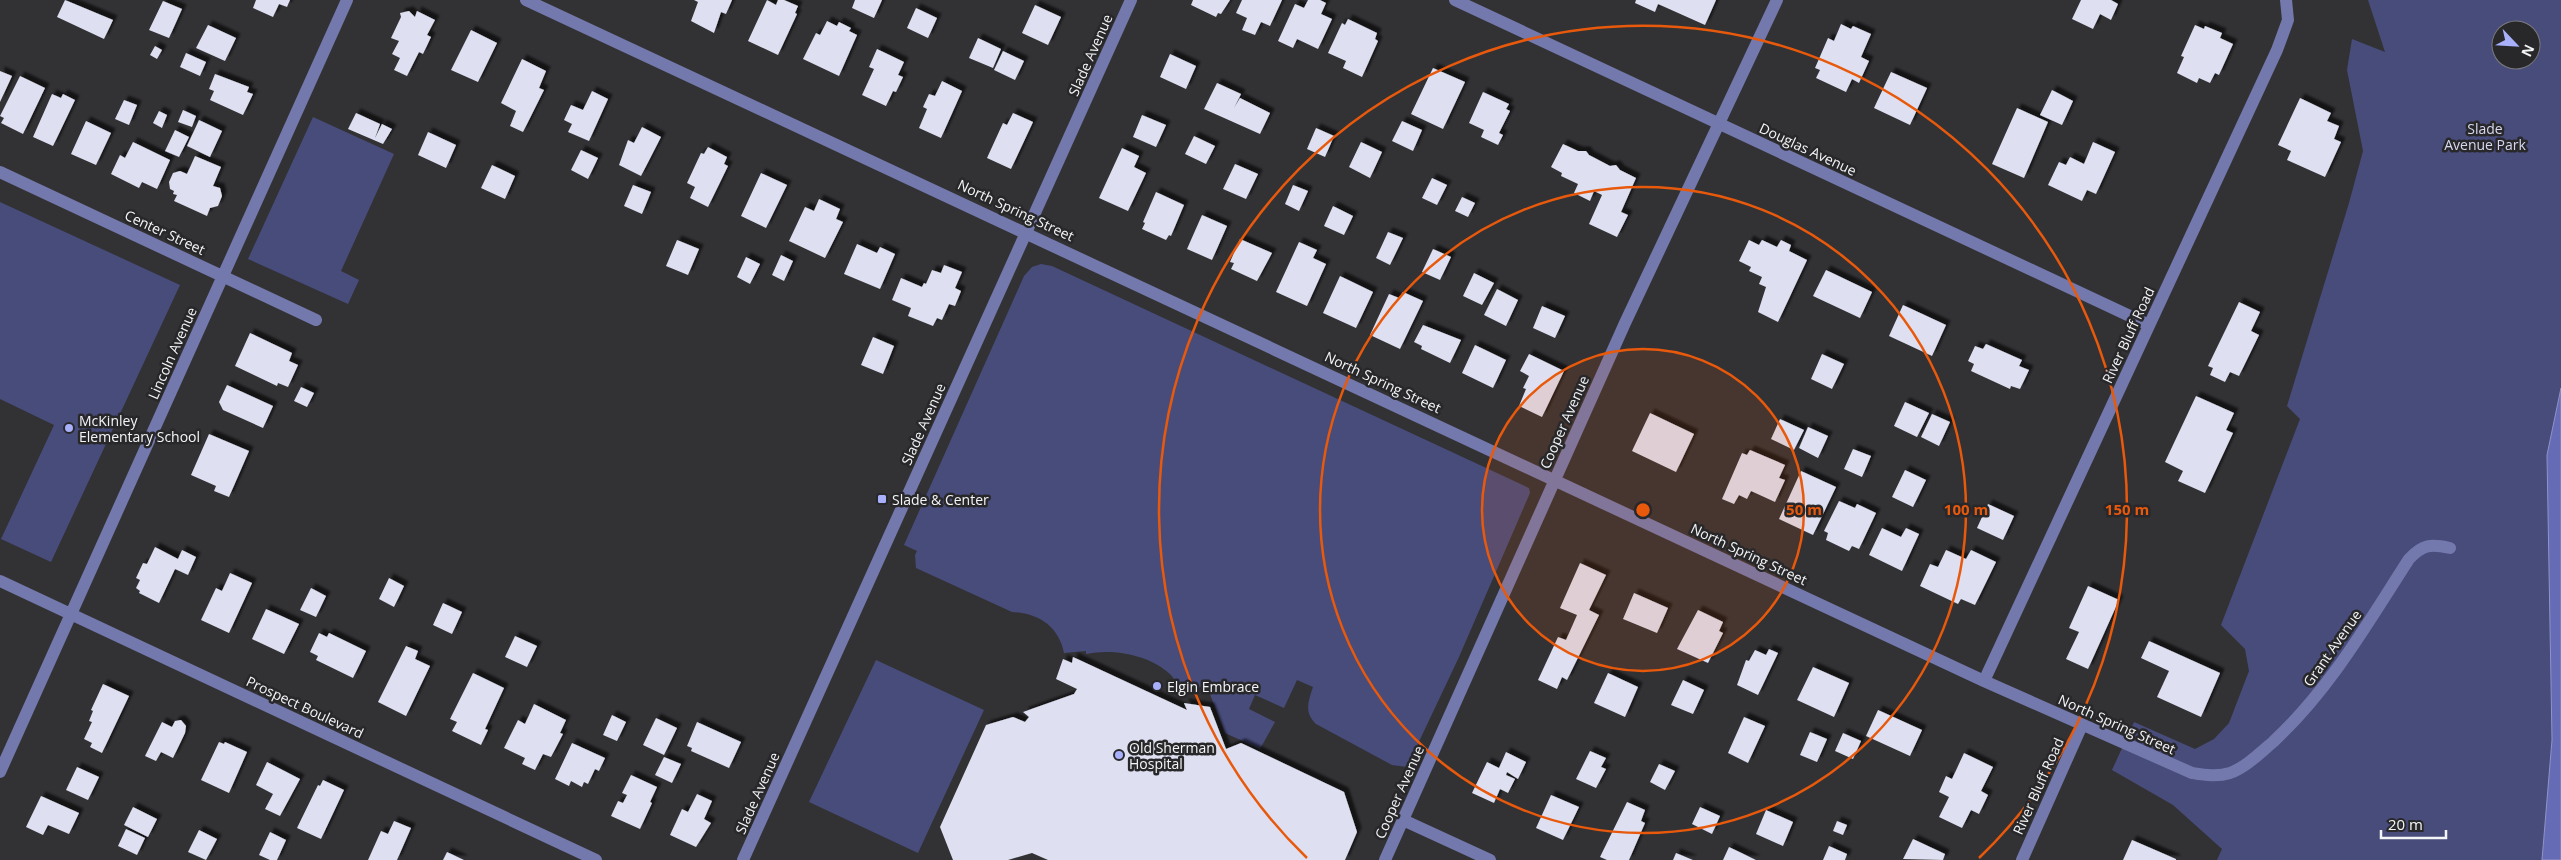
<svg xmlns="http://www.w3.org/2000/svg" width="2561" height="860" viewBox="0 0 2561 860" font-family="'Open Sans',sans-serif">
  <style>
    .green { fill: #484c7b; fill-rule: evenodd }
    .water { fill: #666bb6; stroke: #9194ca }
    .building { fill: #dee0f1; filter: url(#shadow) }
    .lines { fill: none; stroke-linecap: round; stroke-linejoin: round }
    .minor { stroke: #7479ad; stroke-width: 12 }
    .ring { fill: none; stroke: #e8590c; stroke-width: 2.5 }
    .poi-dot { fill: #a8b0fc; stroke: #28282b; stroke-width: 2 }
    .labels { text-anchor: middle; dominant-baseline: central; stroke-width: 5; stroke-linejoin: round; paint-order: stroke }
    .street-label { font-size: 14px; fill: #f4f5f7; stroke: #28282b }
    .park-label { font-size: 14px; fill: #d6d9ef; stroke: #28282b }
    .poi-label { font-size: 14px; fill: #f4f5f7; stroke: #28282b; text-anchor: start }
    .centre { fill: #e8590c; stroke: #28282b; stroke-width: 2.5 }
    .ring-label { font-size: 15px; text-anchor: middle; font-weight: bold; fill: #e8590c; stroke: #28282b; stroke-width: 5; stroke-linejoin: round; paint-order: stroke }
  </style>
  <defs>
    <filter id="shadow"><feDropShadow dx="4.5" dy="-4.5" stdDeviation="1" flood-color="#0009"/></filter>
  </defs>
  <rect width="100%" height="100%" fill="#323235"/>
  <path class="green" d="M2368,0h193v388l-14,67 5,285 -10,120h-325l5,-11 -49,-44 -61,-35 22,-48 61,27 19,-10 15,-16 20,-52 -4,-22 -24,-24 79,-206 -13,-13 62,-203 14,-52 -16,-81 5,-31 33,13zM2501,30h30v30h-30z
    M313,117l81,37 -53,117 18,9 -11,24 -100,-45z
    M0,202l180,83 -129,277 -50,-23 53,-114 -54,-26z
    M1041,264l11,2 477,222 1,5 -71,164 -52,110 -15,-2 -76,-41c-12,-12 -8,-22 -3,-37l-16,-7 -13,28 -29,-13 -6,14 26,13 -15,27 -35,-16 -19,-49 -20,10c-5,-6 -10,-13 -15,-19 -20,-20 -58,-27 -85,-21v-3l-22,2c-5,-27 -26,-40 -52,-41l-96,-44 -1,-13 2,-4 -13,-6 120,-269 8,-9z
    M876,660l108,50 -66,143 -109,-51z"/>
  <path class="water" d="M2561,388v472h-19l10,-120 -5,-285z"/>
  <path class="building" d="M65,0l48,20 -9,19 -47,-22z
    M256,0h34l-3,7 -8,-3 -6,13 -20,-9z
    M694,0h38l-6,14 -5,-2 -7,21 -23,-12 7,-19z
    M767,0l9,5 2,-5h6l14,6 -3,7 2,1 -19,41 -30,-14z
    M855,0h27l-8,18 -22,-10z
    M1193,0h37l-9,14 -3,-1 -2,4 -25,-12z
    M1242,0h40l-12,26 -9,-4 -6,13 -13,-5 5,-12 -11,-5z
    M1308,0h12l6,3 -5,11 11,5 -14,30 -21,-10 -4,9 -15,-7 17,-37 9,4z
    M1636,0h80l-11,25 -47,-21 -3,8 -20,-9z
    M2081,0h30l7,4 -7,16 -11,-6 -7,15 -21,-10z
    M163,1l19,8 -13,29 -20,-8z
    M1035,5l26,12 -13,28 -26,-12z
    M916,8l21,10 -9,20 -21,-10z
    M409,11l6,6 2,-6 18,9 -8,15 4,2 -8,17 -4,-2 -12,24 -13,-6 6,-12 -8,-4 7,-13 -8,-3 10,-21 -1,-4z
    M1348,19l29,14 -2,6 3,2 -16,36 -19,-9 3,-7 -18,-8 14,-30 3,2z
    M827,21l10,5 2,-4 12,6 -2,3 8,4 -18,41 -36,-17 13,-26 4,2z
    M1841,24l10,5 2,-3 18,8 -10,23 8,4 -10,22 -7,-4 -6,13 -30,-14 4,-8 -5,-2 13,-30 6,3z
    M208,25l28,13 -11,23 -29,-13z
    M2195,25l9,4 1,-3 17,7 -2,5 13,6 -14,31 -4,-2 -5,10 -11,-5 -2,5 -20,-10 7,-16 -3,-1z
    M471,30l26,13 -19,39 -27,-12z
    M978,38l23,11 -8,19 -24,-10z
    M155,46l7,4 -5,9 -7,-4z
    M877,49l27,13 -6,13 5,2 -7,15 -3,-1 -7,15 -24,-11 12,-26 -5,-2z
    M1003,51l21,10 -9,19 -21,-10z
    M186,53l20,9 -6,14 -20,-9z
    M1170,54l26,12 -10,23 -26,-12z
    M522,59l24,12 -7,17 5,2 -21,42 -13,-6 6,-15 -15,-8z
    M1433,68l32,14 -22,47 -32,-15z
    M0,71l12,5 -12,26z
    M1891,72l36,16 -17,37 -36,-17z
    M215,74l34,13 -2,5 6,2 -10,21 -33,-15 4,-9 -5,-2z
    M20,76l25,12 -22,46 -22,-11 3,-5 -4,-2z
    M942,81l20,10 -21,47 -22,-10 8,-19 -4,-2 6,-13 6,2z
    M1217,83l24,11 -7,14 6,-10 30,15 -10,21 -56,-25z
    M2052,90l21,11 -11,24 -22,-10z
    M592,91l16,8 -19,42 -21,-9 4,-8 -8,-4 7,-15 12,5z
    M1483,92l26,12 -3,5 4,2 -11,22 4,2 -5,10 -17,-8 3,-7 -15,-7z
    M52,94l9,4 2,-4 12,6 -22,46 -20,-9z
    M2300,98l31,15 -4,8 12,5 -5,13 7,3 -16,35 -38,-17 4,-9 -13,-6z
    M124,100l13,5 -8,20 -14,-6z
    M2017,108l31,14 -24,56 -32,-14z
    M183,110l13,6 -4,11 -14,-5z
    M159,111l8,4 -5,13 -9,-5z
    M356,113l24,11 -5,14 7,-14 10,5 -9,15 -35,-15z
    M1013,113l20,9 -22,47 -24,-11 16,-35 4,2z
    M1142,115l24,10 -10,22 -23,-10z
    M199,120l23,11 -12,26 -23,-11z
    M86,121l25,12 -15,32 -25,-11z
    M1402,121l20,9 -9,21 -21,-10z
    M642,127l19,10 -20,39 -22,-11 9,-25 6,3z
    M1316,128l18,8 -9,21 -18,-8z
    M175,130l14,7 -10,20 -14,-6z
    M428,132l28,13 -10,23 -28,-13z
    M1194,136l21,10 -9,18 -21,-10z
    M133,142l37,18 -13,29 -15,-7 -3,6 -28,-14 9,-19 5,3z
    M1361,142l21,10 -12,26 -21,-11z
    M2093,142l22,10 -19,42 -9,-4 -5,11 -34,-16 11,-23 7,3 4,-8 14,7z
    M1563,144l15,7h8l3,4 21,11 6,-1 4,5 16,8 -15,34 7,3 -11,22 -28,-13 13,-29 -8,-4 -4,10 -16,-8 4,-9 -17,-8 1,-3 -11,-6z
    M708,147l19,10 -3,7 4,2 -20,41 -18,-9 5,-11 -8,-4 14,-30 3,1z
    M1122,148l17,8 -5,11 12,6 -18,38 -29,-13z
    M581,150l17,8 -10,21 -17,-9z
    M195,156l26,11 -8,19 7,2 2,8 -4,10 -8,2 -3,8 -33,-15 3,-6 -4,-1 1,-3 -4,-2 -1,-7 4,-9 7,-2 7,3z
    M1235,164l23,10 -12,25 -23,-10z
    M492,165l23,11 -10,23 -24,-11z
    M761,173l26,12 -21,43 -25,-12z
    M1432,178l15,7 -10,20 -15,-7z
    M633,185l18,7 -9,22 -18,-8z
    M1293,185l15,6 -9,20 -14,-7z
    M1156,192l28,13 -13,31 -2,-1 -3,5 -24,-11 3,-6 -2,-1z
    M1462,197l13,6 -7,14 -13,-6z
    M819,199l21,10 -4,10 7,3 -18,36 -36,-17 16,-34 9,4z
    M1333,206l20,10 -9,19 -20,-9z
    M1202,215l25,11 -15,34 -25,-11z
    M1388,232l15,6 -13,27 -14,-7z
    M1240,239l32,14 -15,28 -26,-12 3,-6 -4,-1z
    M677,240l22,9 -11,26 -22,-9z
    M1749,240l10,5 3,-5 15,7 4,-7 10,5 -2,6 18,9 -29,62 -20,-10 8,-25 -7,-3 3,-7 -13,-6 2,-4 -12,-6z
    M1299,242l18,8 -4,8 13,6 -19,42 -31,-14z
    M857,244l20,9 3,-6 15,7 -15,35 -36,-15z
    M1433,249l18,8 -11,23 -18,-8z
    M781,255l12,6 -9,20 -12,-6z
    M746,257l14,7 -10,20 -13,-7z
    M944,265l18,7 -7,16 6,3 -6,15 -6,-2 -7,16 -5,-2 -4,8 -25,-10 3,-8 -19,-8 9,-22 21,9 2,-4 2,1 6,-14 9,3z
    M1826,270l46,22 -12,26 -47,-22z
    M1474,273l20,10 -12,22 -19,-9z
    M1340,276l33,16 -17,36 -33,-15z
    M1497,289l21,11 -12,26 -22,-11z
    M1403,292l20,9 -23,48 -30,-14 19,-41 10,4z
    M2239,302l21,10 -9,19 8,4 -20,41 -9,-4 -5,10 -15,-7 3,-7 -5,-2z
    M1903,305l43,20 -14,31 -43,-20z
    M1542,306l23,10 -10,22 -22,-10z
    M1423,325l38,15 -11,23 -29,-14 1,-3 -8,-4z
    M250,333l42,20 -3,8 9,4 -10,22 -10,-4 -1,3 -42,-20z
    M873,337l21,9 -11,28 -22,-9z
    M1986,344l36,16 -3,6 10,4 -9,19 -9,-3 -1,3 -39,-18 3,-7 -6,-3 7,-15 8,3z
    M1475,345l31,15 -13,28 -31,-15z
    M1529,354l35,17 -22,46 -23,-11 7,-17 -3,-1 6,-12 -9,-5z
    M1822,354l22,10 -12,25 -21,-10z
    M227,385l46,21 -10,22 -40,-18 -4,-8z
    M301,387l13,6 -7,14 -13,-6z
    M2196,396l38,17 -8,17 7,3 -28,60 -27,-12 5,-10 -18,-9z
    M1905,402l24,11 -12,24 -23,-11z
    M1650,413l44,21 -18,38 -44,-21z
    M1932,414l18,8 -11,24 -18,-9z
    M1780,419l24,11 -10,20 -23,-11z
    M1808,427l20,9 -10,22 -19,-10z
    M209,434l40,17 -20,46 -15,-6 2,-5 -25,-11z
    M1853,449l18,7 -9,21 -18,-8z
    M1750,450l35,15 -6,13 6,2 -10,22 -24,-11 -4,8 -8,-4 -5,9 -12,-5 20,-46 5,2z
    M1905,470l21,10 -13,27 -21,-10z
    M1801,471l35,16 -23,48 -34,-16z
    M1839,501l16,7 2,-4 19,9 -17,36 -7,-3 -3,5 -23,-11 2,-7 -4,-2z
    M1988,504l26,12 -11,24 -26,-12z
    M1882,528l19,9 5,-9 13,6 -17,37 -33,-16z
    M155,547l23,12 4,-9 14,7 -8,18 -13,-6 -16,34 -20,-10 1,-2 -4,-3 4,-8 -4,-2 7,-15 4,1z
    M1946,550l20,9 5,-9 25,12 -21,43 -14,-6 -3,5 -38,-18 10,-22 8,3z
    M1580,563l26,12 -17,35 10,5 -32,65 -5,-3 -5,12 -19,-9 20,-43 8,3 11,-25 -17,-7z
    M230,573l22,10 -23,50 -28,-13 15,-32 6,3z
    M389,578l15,8 -10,21 -15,-8z
    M2088,586l31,14 -31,69 -22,-10 13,-27 -10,-4z
    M311,588l15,8 -10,21 -16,-7z
    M1634,593l34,15 -11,25 -34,-14z
    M443,603l19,9 -10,22 -19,-9z
    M266,609l33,15 -15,30 -32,-15z
    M1698,610l25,12 -4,9 4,2 -15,30 -31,-14z
    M319,633l8,4 2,-4 37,18 -13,27 -37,-18 2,-4 -8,-4z
    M515,636l22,10 -10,21 -22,-10z
    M2149,641l71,32 -19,44 -44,-20 12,-26 -28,-13z
    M406,646l12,5 -3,8 15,7 -24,50 -28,-14z
    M1769,649l9,4 -20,42 -21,-10 9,-25 3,1 6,-11 11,5z
    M1073,657l114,53 -3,-7 26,4 16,42 15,-6 103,49 13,40 -12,28h-297l-16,-7 -24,7h-55l-13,-33 46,-102 27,-8 12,5 4,-5 -6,-5 51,-18 3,-5 -21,-10 7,-20 9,4z
    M1813,667l36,16 -15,34 -37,-17z
    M473,673l31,15 -19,41 3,1 -7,15 -29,-14 5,-9 -7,-3z
    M1608,673l30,14 -13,30 -31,-14z
    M1683,680l21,10 -11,24 -22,-9z
    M103,684l26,12 -27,57 -12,-6 2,-4 -8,-4 8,-17 -3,-1 4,-10 -2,-1z
    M534,704l32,16 -6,13 3,1 -12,23 -8,-3 -8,16 -13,-6 3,-6 -21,-10 14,-28 7,4z
    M1878,710l44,20 -12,26 -44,-20z
    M612,715l14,7 -9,19 -14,-6z
    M1744,717l21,9 -17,37 -20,-10z
    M656,718l21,10 -13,27 -21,-10z
    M181,720l5,6 -1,7 -12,25 -12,-6 -5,9 -11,-5 17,-34 10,5 3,-6z
    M697,722l44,20 -12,26 -38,-17 1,-3 -5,-2z
    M1810,732l17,7 -10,23 -17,-7z
    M1843,733l18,8 -8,18 -18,-8z
    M219,742l5,2 1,-2 22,10 -18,41 -28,-13z
    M572,743l33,15 -6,13 -4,-2 -7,15 -4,-2 -2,5 -11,-6 -2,5 -14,-7z
    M1590,751l16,7 -5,9 5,2 -10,19 -20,-9z
    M1506,752l20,10 -8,17 -11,-7 -1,3 9,4 -7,14 -8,-4 -6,14 -22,-10 15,-31 12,6z
    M1964,753l29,14 -12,24 7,4 -9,19 -8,-4 -9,18 -23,-11 10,-20 -10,-5 7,-16 6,3z
    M664,757l17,7 -9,19 -17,-8z
    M267,762l33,17 -20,37 -15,-7 8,-15 -17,-9z
    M1659,764l16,7 -10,19 -15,-8z
    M77,767l22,10 -11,23 -22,-10z
    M631,775l26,12 -7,15 2,1 -12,26 -29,-13 7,-15 5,2 4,-8 -5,-2z
    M323,780l21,10 -23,49 -24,-11 21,-43 2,1z
    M697,794l15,7 -8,18 7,4 -15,24 -26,-12 12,-26 6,3z
    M1551,795l28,12 -16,33 -27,-12z
    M41,796l38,17 -10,21 -21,-9 -5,10 -17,-8z
    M1627,802l18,8 -4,11 4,2 -16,37h-22l-7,-3z
    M133,807l24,12 -9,18 -24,-12z
    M1700,807l20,9 -8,18 -20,-10z
    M1766,810l27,12 -10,24 -27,-12z
    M394,821l17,7 -14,32h-29l13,-29 7,3z
    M1837,821l10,4 -4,10 -10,-4z
    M126,829l19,9 -8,17 -19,-9z
    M199,830l18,9 -11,21 -18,-8z
    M270,832l16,8 -9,20h-7l-11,-5z
    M1913,839l32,15 -2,6 -40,-1z
    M2132,840l44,19v1h-53z
    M1829,846l18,8 -2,6h-22z
    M1729,847l27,13h-33z
    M447,852l17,8h-21z
    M1676,853l17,7h-20z"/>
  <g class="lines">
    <path class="minor" d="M526,0l1458,681 208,92c13,2 25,4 38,0 16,-6 30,-20 43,-31 57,-53 94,-118 136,-183 14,-15 22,-15 41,-11
      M1455,0l694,325
      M0,172l316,148
      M0,581l596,279
      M1984,681l293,-631 11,-30 -2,-20
      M0,772l347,-772
      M1403,820l87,40
      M743,860l388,-860
      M1385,860l240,-537 152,-323
      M2022,860l60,-135"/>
  </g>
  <circle cx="1643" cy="510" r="161" fill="#e8590c" fill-opacity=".12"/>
  <g class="ring">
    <circle cx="1643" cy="510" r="161"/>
    <circle cx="1643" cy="510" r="323"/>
    <path d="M1307 858A484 484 0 1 1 1979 858"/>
  </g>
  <g class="poi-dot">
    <circle cx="69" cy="428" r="5"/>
    <rect x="877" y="494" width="10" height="10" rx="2.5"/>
    <circle cx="1157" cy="686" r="5"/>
    <circle cx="1119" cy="755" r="5"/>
  </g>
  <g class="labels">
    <g class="street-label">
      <text transform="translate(1090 55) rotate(-66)">Slade Avenue</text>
      <text transform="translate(1808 149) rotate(25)">Douglas Avenue</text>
      <text transform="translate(1016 210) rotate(25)">North Spring Street</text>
      <text transform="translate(165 232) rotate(25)">Center Street</text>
      <text transform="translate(2128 335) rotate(-65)">River Bluff Road</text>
      <text transform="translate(172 353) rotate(-66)">Lincoln Avenue</text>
      <text transform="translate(1383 382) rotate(25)">North Spring Street</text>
      <text transform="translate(1564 422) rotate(-66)">Cooper Avenue</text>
      <text transform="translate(923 424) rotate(-66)">Slade Avenue</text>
      <text transform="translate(1749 554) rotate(25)">North Spring Street</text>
      <text transform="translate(2332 648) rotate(-55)">Grant Avenue</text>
      <text transform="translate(305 707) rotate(25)">Prospect Boulevard</text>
      <text transform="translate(2117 724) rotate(24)">North Spring Street</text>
      <text transform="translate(2038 786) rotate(-66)">River Bluff Road</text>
      <text transform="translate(1399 792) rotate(-66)">Cooper Avenue</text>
      <text transform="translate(757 793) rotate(-66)">Slade Avenue</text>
    </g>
    <g class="park-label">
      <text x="2485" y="128">Slade<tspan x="2485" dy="16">Avenue Park</tspan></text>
    </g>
    <g class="poi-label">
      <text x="79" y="420">McKinley<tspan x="79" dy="16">Elementary School</tspan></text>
      <text x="892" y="499">Slade &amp; Center</text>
      <text x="1167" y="686">Elgin Embrace</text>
      <text x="1129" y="747">Old Sherman<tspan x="1129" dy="16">Hospital</tspan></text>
    </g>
  </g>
  <circle cx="1643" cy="510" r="8" class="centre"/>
  <g class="ring-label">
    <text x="1804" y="515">50 m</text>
    <text x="1966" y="515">100 m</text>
    <text x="2127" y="515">150 m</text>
  </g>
  <g transform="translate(2516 45) rotate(115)"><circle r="24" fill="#28282b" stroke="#7a7a7d"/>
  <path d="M0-4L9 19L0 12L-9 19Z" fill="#a8b0fc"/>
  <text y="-8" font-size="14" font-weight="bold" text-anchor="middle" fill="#f4f5f7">N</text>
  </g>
  <path d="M2381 830v8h65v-8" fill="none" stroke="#f4f5f7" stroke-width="2.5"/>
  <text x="2388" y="830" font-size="15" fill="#f4f5f7" stroke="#28282b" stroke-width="4" paint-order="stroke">20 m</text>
</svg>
